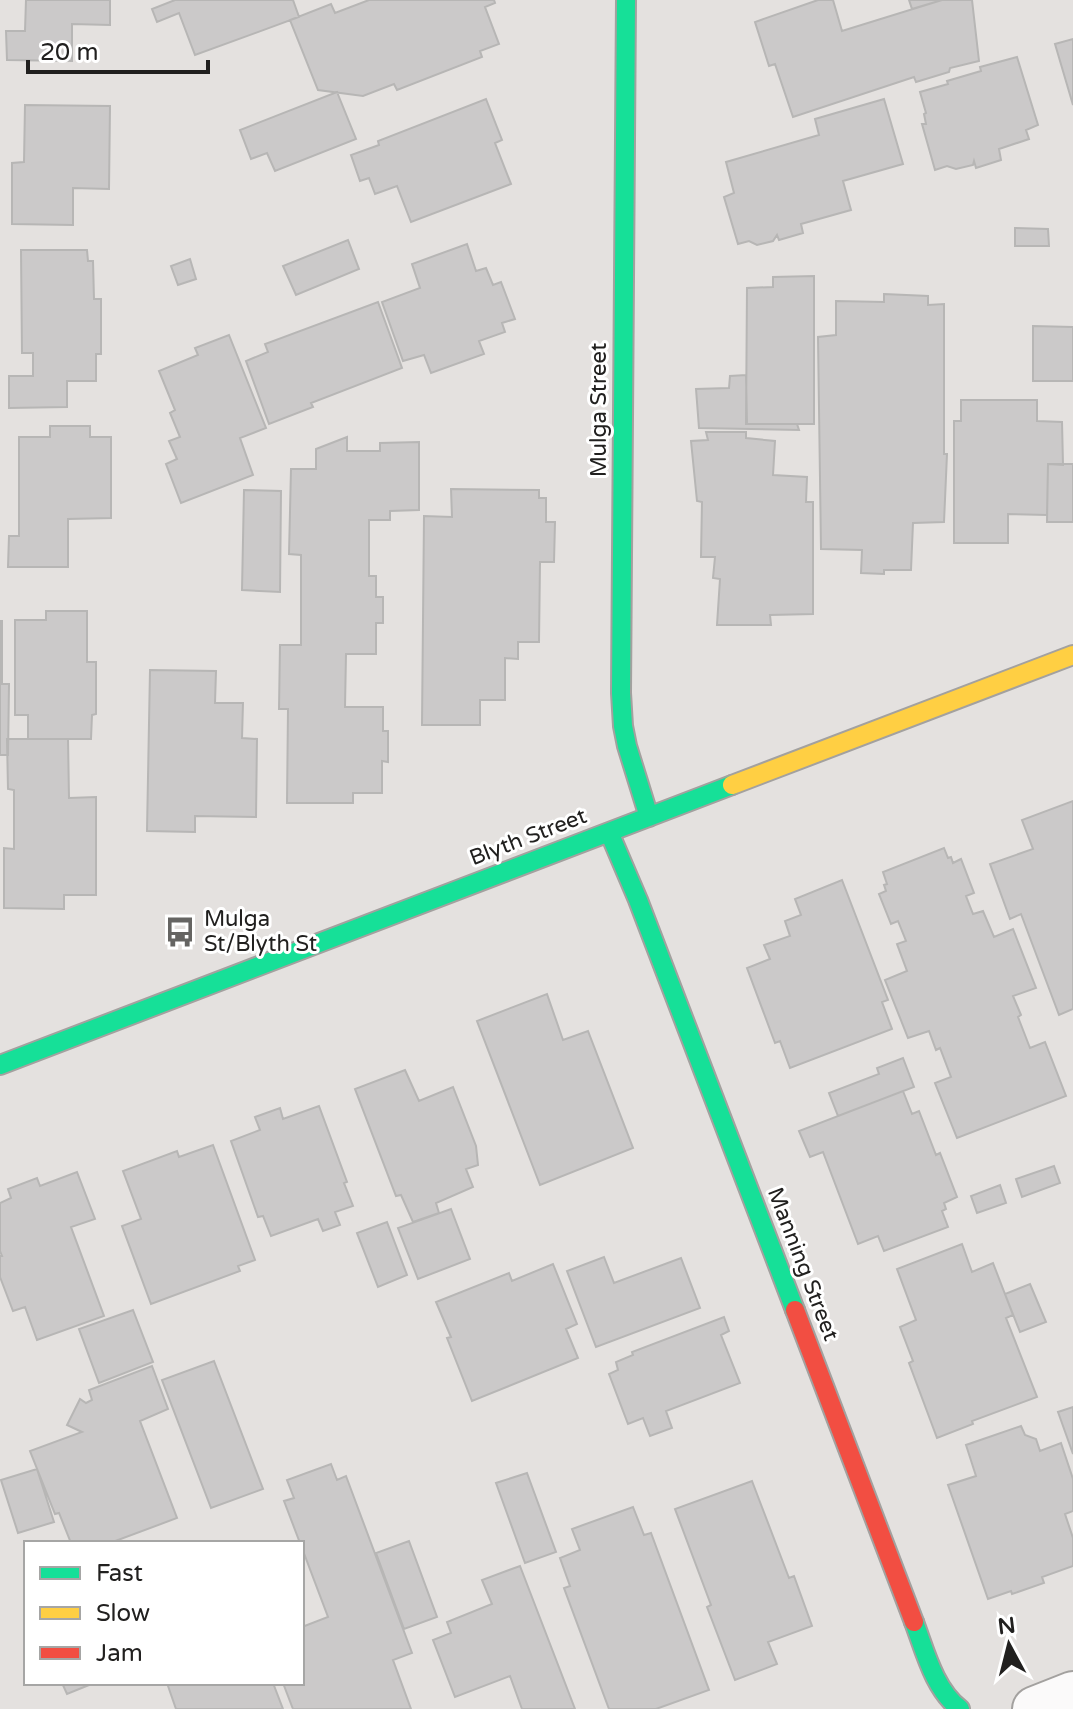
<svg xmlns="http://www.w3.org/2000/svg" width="1073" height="1709" viewBox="0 0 1073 1709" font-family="'Varela Round',sans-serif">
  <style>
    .building { fill: #cbc9c9; stroke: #b7b6b5; stroke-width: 2 }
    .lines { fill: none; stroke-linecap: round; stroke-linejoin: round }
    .street-casing { stroke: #a3a19f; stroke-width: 48 }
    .fast-casing { stroke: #a3a19f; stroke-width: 22 }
    .slow-casing { stroke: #a3a19f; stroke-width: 22 }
    .jam-casing { stroke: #a3a19f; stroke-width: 22 }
    .street { stroke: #fbfafa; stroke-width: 44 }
    .fast { stroke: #16e098; stroke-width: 18 }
    .slow { stroke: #ffcf43; stroke-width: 18 }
    .jam { stroke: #f24e42; stroke-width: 18 }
    .labels { text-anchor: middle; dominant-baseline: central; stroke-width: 6; stroke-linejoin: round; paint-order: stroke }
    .street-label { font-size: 22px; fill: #21201f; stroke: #fff }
    .poi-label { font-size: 22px; fill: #21201f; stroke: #fff; text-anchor: start }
  </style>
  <rect width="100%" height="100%" fill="#e4e1df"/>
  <path class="building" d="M26,0h84v25l-38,-1v37l-65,-1 -1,-29h19z
    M175,0h118l6,17 -104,38 -16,-42 -22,9 -5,-13z
    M369,0h125l1,3 -10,4 14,37 -19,7 2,6 -85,33 -3,-6 -31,12 -45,-6 -28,-70 41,-16 4,9z
    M818,0h15l9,31 100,-31h30l7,61 -29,7 -1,4 -33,10 -2,-5 -121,40 -18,-53 -6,2 -14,-44z
    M909,0h33l-30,9z
    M1073,39v66l-18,-61z
    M1017,57l21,68 -12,5 3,9 -30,10 2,11 -25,8 -2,-7 -1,4 -17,4 -9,-3 -12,4 -13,-46h4l-2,-10 2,-1 -6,-21 28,-8 -1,-3 34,-10 -1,-4z
    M337,92l19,47 -81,32 -8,-18 -16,6 -11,-29z
    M486,99l16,41 -7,3 16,41 -100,38 -14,-36 -22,8 -6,-16 -9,3 -9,-26 28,-10 -1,-4z
    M884,99l19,65 -60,17 8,29 -50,14 2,9 -24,7 -2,-5 -4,6 -16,4 -8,-4 -11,3 -14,-47 10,-4 -8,-31 93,-27 -4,-16z
    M25,105l85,1 -1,83 -36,-1v37l-61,-1v-61l12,-1z
    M1015,228l33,1 1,17h-34z
    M348,240l11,29 -63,26 -13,-29z
    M467,244l9,27 10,-3 7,17 8,-3 14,37 -13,4 3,9 -26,9 5,13 -53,19 -7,-18 -21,6 -21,-59 38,-14 -8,-24z
    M21,250h66l1,11h5l1,38h7v55h-5v27h-29v26l-58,1v-32h24v-23h-11z
    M190,259l6,20 -18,6 -7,-19z
    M814,276v148h-68l1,-136 26,-1v-10z
    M884,294l44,2v9l16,-1v150h3l-3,68 -31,1 -2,47h-27v4l-23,-1 1,-23 -41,-1 -3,-212 18,-2v-34l48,1z
    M378,302l24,66 -91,35 2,4 -44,17 -23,-63 22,-9 -3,-8z
    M1033,326l40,1v54h-40z
    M229,335l37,93 -26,10 13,37 -72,28 -15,-39 11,-5 -8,-18 11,-4 -10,-24 5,-3 -16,-39 39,-16 -3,-7z
    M746,375l1,49h50l2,6 -100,-2 -3,-39 33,-1 1,-12z
    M961,400h76v21l25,1 1,43 -15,-1 -1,51 -39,-1v29h-54v-122h7z
    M50,426h40v11h21v81l-43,1v48h-60l1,-31h10v-99h31z
    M706,432h40v6l29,3 -2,34 34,2 -1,25h7v112l-43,1 1,10h-54l3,-46 -7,-1 2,-21h-14l1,-55 -5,-1 -6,-60 17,-1z
    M347,437v14h33v-8l39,-1v68l-29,1v9h-21v56h7v21h7v26h-7v31h-30l-1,53h38v24h5v31l-6,-1v32h-29v10h-66l1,-94h-9l1,-64h21v-90l-12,-1 2,-85h25v-20z
    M1048,464h25v58h-26z
    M451,489l88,1v8h7v24h9l-1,40h-14l-1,80h-21v17l-13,-1v42h-25v25h-58l2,-209 28,1z
    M244,490l37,1 -1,101 -38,-2z
    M46,611h41v51h9v52l-4,1 -1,24h-63v-24h-13v-95h31z
    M0,621h2v63h7l-1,71h-8z
    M150,670l66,1 -1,32h28l-1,35 15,1 -1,78 -61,-1v16l-48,-1z
    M7,739h61l1,59 27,-1v98h-32v14l-60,-1v-60l10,1v-59l-6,-1z
    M1073,801v208l-14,6 -38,-101 -11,5 -20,-55 43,-15 -11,-29z
    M944,848l4,10 3,-1 2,6 8,-4 13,34 -8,3 7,18 10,-3 11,26 19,-8 23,59 -23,8 8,19 -3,2 12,31 15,-6 21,54 -109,42 -22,-55 16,-6 -11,-29 -4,2 -7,-19 -21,7 -23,-58 22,-9 -10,-27 9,-3 -8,-20 -7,3 -12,-30 7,-3 -2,-6 3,-1 -4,-12z
    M842,880l46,120 -6,2 10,27 -102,39 -10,-27 -5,2 -28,-75 23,-9 -6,-14 26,-9 -5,-15 16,-6 -6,-16z
    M547,994l16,46 25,-9 45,117 -93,37 -63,-164z
    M903,1058l11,29 -76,29 -9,-23 50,-19 -2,-6z
    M405,1070l14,31 34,-14 23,59 2,19 -12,4 7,18 -37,16 3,10 -26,9 -12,-27 -5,1 -41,-107z
    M903,1091l9,23 7,-3 17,44 4,-2 17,44 -13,6 2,6 -4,2 6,16 -64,24 -6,-15 -20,8 -35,-92 -13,5 -11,-26z
    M319,1106l28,76 -3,1 9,23 -18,6 5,13 -17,6 -5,-12 -47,17 -8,-20 -5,1 -27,-76 29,-11 -5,-13 25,-9 3,11z
    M213,1145l42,115 -17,6 2,5 -89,33 -29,-78 19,-7 -18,-48 54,-20 2,6z
    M1054,1166l6,17 -38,14 -6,-18z
    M77,1172l18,47 -24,8 33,89 -67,24 -12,-33 -12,4 -13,-34v-21h2l-2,-5v-48l11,-5 -3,-9 29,-11 3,8z
    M1000,1185l6,18 -29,10 -6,-17z
    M451,1209l19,50 -52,20 -20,-51z
    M387,1222l20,53 -29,12 -21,-54z
    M962,1244l10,28 21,-9 20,52 -7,3 31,79 -65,24 1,3 -36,14 -28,-75 4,-2 -13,-34 16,-7 -19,-51z
    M604,1257l10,26 67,-25 19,50 -104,39 -29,-76z
    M553,1264l24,60 -11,5 12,29 -106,43 -25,-63 4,-1 -15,-35 73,-29 3,8z
    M1030,1284l16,38 -26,10 -15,-38z
    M133,1310l20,52 -54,21 -20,-54z
    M724,1317l5,14 -8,4 19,48 -74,28 6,17 -22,8 -7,-18 -15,6 -19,-50 9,-4 -2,-8 17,-7 -1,-3z
    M214,1361l49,128 -52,19 -49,-128z
    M152,1366l16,43 -28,12 37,97 -67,25h-39l-12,-30 -4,1 -25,-63 52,-19 -15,-7 13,-26 6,4 6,-3 -3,-10z
    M1073,1407v47l-15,-42z
    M1021,1426l4,9 11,4 4,12 21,-8 12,36v32l-8,3 8,24v28l-31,11 2,6 -32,11 -1,-3 -23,8 -40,-114 28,-9 -10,-31z
    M331,1464l6,16 9,-4 66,177 -19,7 18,49h-118l-10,-26h19v-56l26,-10 -26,-69v-5h-2l-16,-42 10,-3 -7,-18z
    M37,1469l17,53 -36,11 -17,-53z
    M527,1473l29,79 -31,11 -29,-80z
    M752,1481l37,97 5,-2 18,50 -44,16 9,22 -42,16 -28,-73 4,-2 -36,-96z
    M633,1507l11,28 7,-2 58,157 -53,19h-47l-45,-121 6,-2 -10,-28 20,-8 -8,-21z
    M409,1541l28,76 -33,12 -28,-76z
    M520,1566l55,143h-53l-12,-33 -55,21 -22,-57 18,-7 -4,-11 45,-18 -10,-24z
    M62,1683h32l-27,11z
    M167,1683h106l10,26h-107z"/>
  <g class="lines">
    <g class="street-casing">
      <path id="street" d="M1035,1709l38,-15"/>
    </g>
    <g class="fast-casing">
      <path id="fast" d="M626,0l-5,693 2,33 4,20 22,71
        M609,832l29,68 157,410
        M0,1065l732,-280
        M914,1622c11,29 20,67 46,87"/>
    </g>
    <g class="slow-casing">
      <path id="slow" d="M732,785l341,-130"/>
    </g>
    <g class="jam-casing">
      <path id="jam" d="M795,1310l119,312"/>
    </g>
    <use href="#street" class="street"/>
    <use href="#fast" class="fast"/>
    <use href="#slow" class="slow"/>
    <use href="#jam" class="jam"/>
  </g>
  <defs>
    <g id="bus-bare" transform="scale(2.4)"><path d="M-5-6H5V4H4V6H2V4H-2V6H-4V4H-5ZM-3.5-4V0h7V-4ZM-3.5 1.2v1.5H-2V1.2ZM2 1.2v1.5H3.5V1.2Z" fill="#656462" stroke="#fff" stroke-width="2.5" paint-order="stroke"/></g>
  </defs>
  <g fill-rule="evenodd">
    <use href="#bus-bare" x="180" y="932"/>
  </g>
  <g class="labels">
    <g class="street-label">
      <text transform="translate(599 410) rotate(-90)">Mulga Street</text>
      <text transform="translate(528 837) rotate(-21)">Blyth Street</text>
      <text transform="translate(803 1264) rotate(69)">Manning Street</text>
    </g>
    <g class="poi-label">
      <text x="204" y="919">Mulga<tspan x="204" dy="25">St/Blyth St</tspan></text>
    </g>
  </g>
  <rect x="24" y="1541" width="280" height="144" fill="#ffffff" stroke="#a6a6a5" stroke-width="2"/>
  <rect x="40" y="1567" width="40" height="12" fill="#16e098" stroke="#a6a6a5" stroke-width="2"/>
  <text x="96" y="1581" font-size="24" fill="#21201f">Fast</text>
  <rect x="40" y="1607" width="40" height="12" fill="#ffcf43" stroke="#a6a6a5" stroke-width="2"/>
  <text x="96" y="1621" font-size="24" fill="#21201f">Slow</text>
  <rect x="40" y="1647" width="40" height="12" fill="#f24e42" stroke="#a6a6a5" stroke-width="2"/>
  <text x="96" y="1661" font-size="24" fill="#21201f">Jam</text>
  <g transform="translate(1009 1645) rotate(353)" stroke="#ffffff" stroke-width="6" paint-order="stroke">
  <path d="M0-6L14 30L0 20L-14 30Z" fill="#21201f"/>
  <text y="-12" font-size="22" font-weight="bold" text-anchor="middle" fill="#21201f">N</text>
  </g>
  <path d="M28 60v12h180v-12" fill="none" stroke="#21201f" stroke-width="4"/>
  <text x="40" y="60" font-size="24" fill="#21201f" stroke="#ffffff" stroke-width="6" paint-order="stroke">20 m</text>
</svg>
